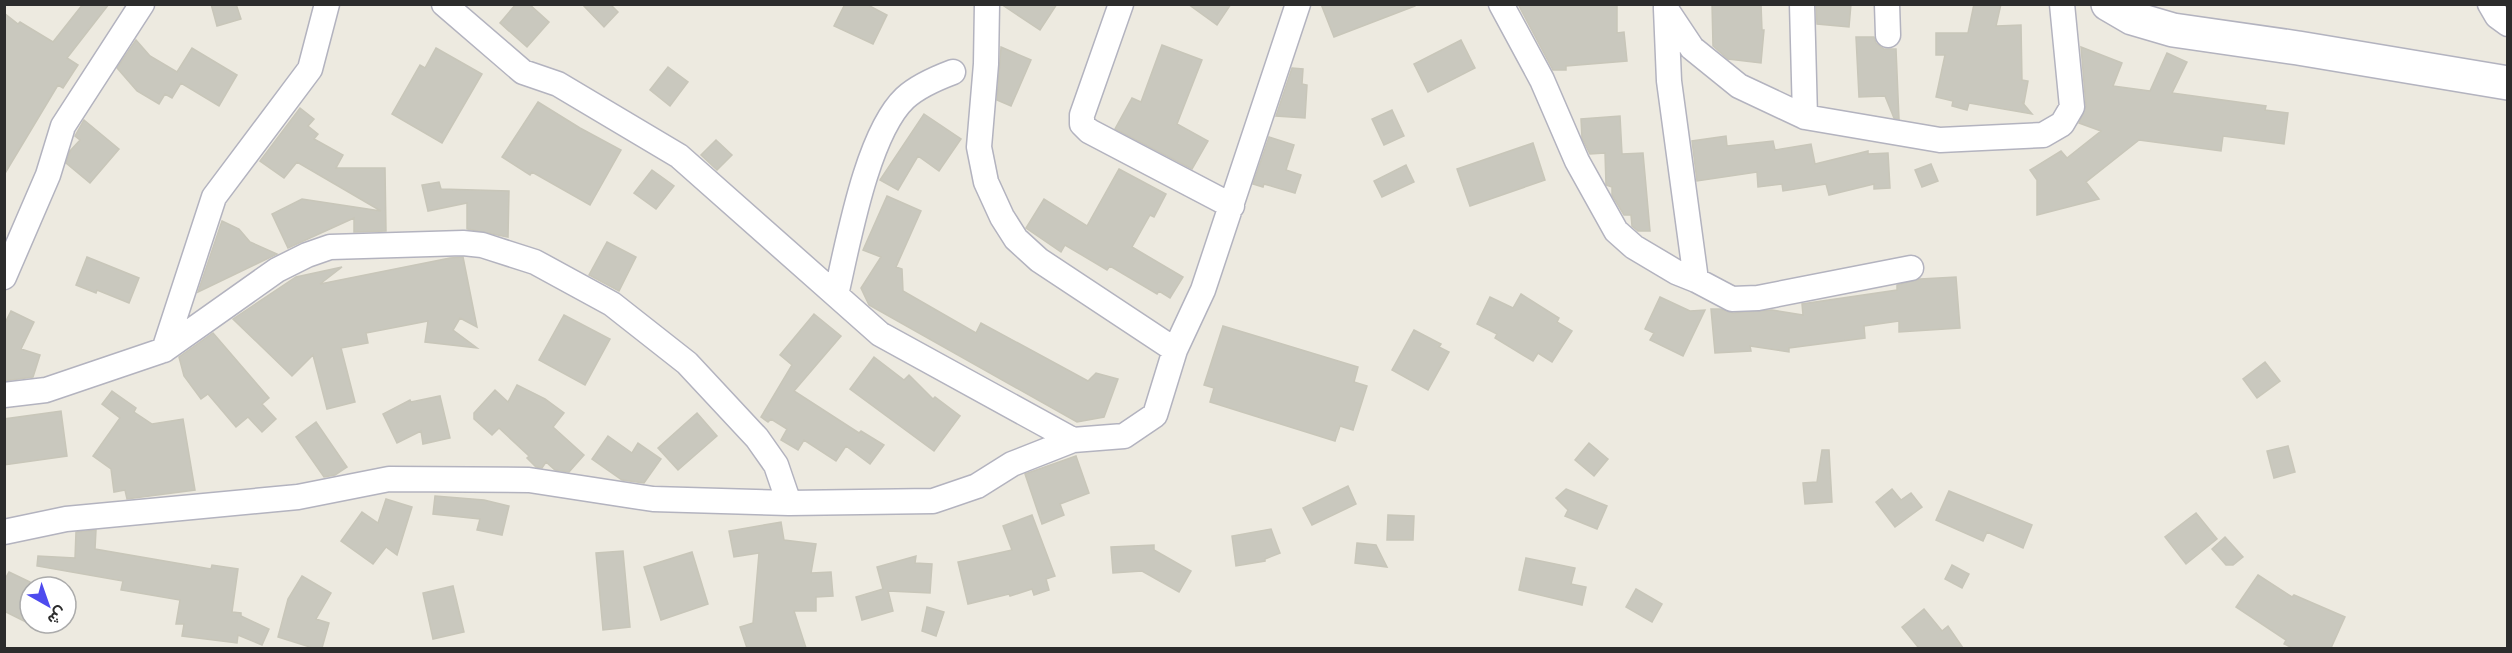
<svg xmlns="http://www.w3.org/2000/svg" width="2512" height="653" viewBox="0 0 2512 653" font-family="Barlow,Vazirmatn,sans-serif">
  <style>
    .building { fill: #c9c8be; stroke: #c8c6b9; stroke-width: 1.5 }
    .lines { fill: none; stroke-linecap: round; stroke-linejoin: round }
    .minor-casing { stroke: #b3b3bf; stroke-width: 27 }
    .secondary-casing { stroke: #b3b3bf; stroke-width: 36 }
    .minor { stroke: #fff; stroke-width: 24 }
    .secondary { stroke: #fff; stroke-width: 33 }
  </style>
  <rect width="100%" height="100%" fill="#edeae0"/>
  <path class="building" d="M83,4h26l-42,54 11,7 -15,23 -5,-3 -54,90v-162l14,11 2,-2 33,20z
    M211,4h25l5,15 -24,7z
    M516,4h13l20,18 -22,25 -27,-24z
    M582,4h28l8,8 -14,15z
    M845,4h21l21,11 -14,29 -39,-18z
    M1001,4h56l-17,26z
    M1188,4h43l-14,21z
    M1321,4h94v2l-81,31z
    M1518,4h99v29l7,-1 3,29 -61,5v4h-13z
    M1712,4h49l1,26h2l-3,33 -33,-4 -15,-13z
    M1816,4h35l-2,23 -32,-3z
    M1974,4h27l-5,22 25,-1 1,55 6,1 -4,22 -2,-1 10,12 -63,-11 -2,7 -15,-4 1,-5 -17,-4 9,-42h-9v-22h32z
    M1856,37h18l2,6 8,6h12l3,70 -5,-1 -9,-22 -26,1z
    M136,40l14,16 27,16 15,-24 45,27 -18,31 -38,-23 -9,15 -7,-4 -6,10 -22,-13 -20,-23z
    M1461,40l14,28 -47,24 -14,-28z
    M1162,45l40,15 -25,64 31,17 -16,28 -77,-40 17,-31 9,4z
    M1001,47l30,13 -20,46 -14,-6z
    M2081,47l41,16 -9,23 37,5 17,-38 20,9 -15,31 94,13 -1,4 23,3 -4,31 -61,-8 -2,15 -82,-11 -53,42 13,17 -62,16v-35l-7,-10 31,-19 6,7 34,-27 -22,-8 7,-17z
    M436,48l46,26 -40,69 -50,-29 28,-49 5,3z
    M668,67l20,15 -18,24 -20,-16z
    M1292,68l11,1 -1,15 5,1 -2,33 -29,-2z
    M538,102l42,26 41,22 -31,55 -58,-33 -2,3 -28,-18z
    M300,108l14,11 -6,7 10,8 -4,5 29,16 -7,13h49l1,63 -32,1v-14l-66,30 -16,-34 30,-15 79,12 -84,-49 -13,16 -24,-17z
    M1392,110l12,26 -20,9 -12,-26z
    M924,114l37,25 -22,32 -21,-15 -20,34 -18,-10z
    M1620,116l2,38 21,-1 7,78h-12l-6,-5 -1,-11h-7l-12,-20v-8l-6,-2 -1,-32 -15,1 -8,-16 -1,-19z
    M84,120l35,29 -29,34 -24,-20 4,-12 10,-11 -5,-4z
    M1726,136l1,10 46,-5 2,9 36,-6 4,20 53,-13v3l20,-1 2,35 -16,1v-5l-45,11 -3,-11 -43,7 -1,-7 -24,3 -1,-15 -60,9 -5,-40z
    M1269,137l25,8 -8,25 15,5 -6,18 -31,-9 -1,3 -10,-3z
    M716,140l16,15 -15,15 -16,-15z
    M1533,143l12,37 -75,26 -13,-37z
    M1931,164l7,17 -16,6 -7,-17z
    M1406,165l8,17 -32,15 -8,-16z
    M1119,169l47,25 -12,23 -4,-2 -18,32 51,30 -13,21 -11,-7 -2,3 -47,-28 -3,4 -42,-25 -4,7 -35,-24 18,-29 43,27z
    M652,170l22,16 -18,23 -22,-16z
    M439,182l2,7 68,2 -1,46 -41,-8v-26l-39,8 -6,-26z
    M887,196l34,15 -25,56 6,2 1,22 73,42 5,-10 107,58 8,-8 22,6 -14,38 -27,5 -208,-117 -8,-17 20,-31 -18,-7z
    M222,221l17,8 11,13 27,12 -79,38z
    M607,242l29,15 -17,34 -30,-16z
    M87,257l52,21 -10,25 -32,-13 -1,3 -20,-8z
    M463,257l14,70 -17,-9 -7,12 24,18 -52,-6 3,-21 -62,12 2,10 -27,5 14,54 -28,7 -14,-54 -21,21 -59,-57 63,-42 46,-10 -22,17 130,-26z
    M1956,277l4,51 -61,4v-11l-35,5 1,12 -76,10v4l-39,-6 1,5 -36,2 -4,-44h9l13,4 39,-3 31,5 -1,-11 95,-14v-5l23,-6z
    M1521,294l38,24 -2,4 15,9 -20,31 -14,-9 -5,8 -38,-23 2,-4 -20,-10 13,-27 23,11z
    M1660,297l30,14 15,-1 -22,46 -33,-16 4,-7 -9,-4z
    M11,311l23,11 -13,27 19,6 -7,22 -29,4v-56z
    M814,314l27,22 -47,55 65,42 2,-2 23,14 -14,19 -24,-18 -10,15 -32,-21 -6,10 -17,-10 6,-11 -16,-10 -3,3 -7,-5 31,-52 -12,-10z
    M564,315l46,24 -25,46 -46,-25z
    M1223,326l135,41 -4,15 13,4 -14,44 -13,-4 -5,15 -125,-39 4,-14 -10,-3z
    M1414,330l27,14 -2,3 10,5 -21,38 -36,-20z
    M213,333l56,65 -7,6 14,15 -14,13 -14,-15 -12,10 -28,-33 -7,5 -17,-23 -5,-19z
    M874,357l30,23 5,-5 24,24 2,-2 25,19 -26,35 -84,-62z
    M2265,362l15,19 -23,17 -14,-19z
    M517,385l28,14 19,14 -11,14 31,28 -15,17 -14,-2 -9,-8 -4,6 -6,-1 -9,-9 2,-2 -30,-28 -7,7 -18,-16v-6l21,-23 13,12z
    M112,391l24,17 -2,4 18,12 31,-5 12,71 -68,9 -2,-9 -11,2 -3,-23 -18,-13 27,-38 -18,-14z
    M440,396l10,42 -27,6 -2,-13 -24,12 -14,-29 27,-14 1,2z
    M61,411l6,45 -63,9v-46z
    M697,413l20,23 -39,34 -20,-22z
    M316,422l31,45 -12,8 -11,2 -28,-40z
    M608,436l24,17 6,-10 23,16 -17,24 -22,-3 -30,-21z
    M1589,443l19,16 -14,17 -19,-16z
    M2288,446l7,26 -21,6 -7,-27z
    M1822,450h7l3,52 -27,2 -2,-21 14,-1z
    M1076,456l13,37 -29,11 4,11 -22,9 -17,-50z
    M1348,486l8,18 -44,21 -9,-17z
    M1566,489l41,17 -10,23 -32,-13 3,-6 -12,-12z
    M1892,489l9,11 10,-7 11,14 -27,20 -19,-25z
    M1949,491l83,34 -9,23 -36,-16 -4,9 -47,-21z
    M435,496l49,4 25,6 -7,29 -25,-5 3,-11 -47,-5z
    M386,499l26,8 -15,48 -11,-8 -13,17 -32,-23 21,-29 16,11z
    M2196,513l21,26 -31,25 -21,-27z
    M1032,515l23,61 -9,3 3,11 -15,5 -2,-6 -22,7 -1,-2 -41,10 -10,-42 54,-12 -9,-24z
    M1388,515l26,1 -1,24h-26z
    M781,522l3,18 32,4 -5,29 20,-1 2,24 -17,1v14h-22l12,37h-59l-7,-21 13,-4 6,-70 -25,4 -5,-26z
    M1271,529l9,24 -15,6v2l-29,5 -4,-30z
    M96,530l-1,19 116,20 1,-4 26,4 -6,43 9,1v3l28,13 -7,16 -24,-10 -1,8 -55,-7 2,-12h-8l4,-24 -59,-10 2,-9 -86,-15 1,-10 37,2 1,-26z
    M2225,537l18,20 -10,8h-7l-14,-16z
    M1357,543l19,2 11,22 -32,-4z
    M1154,545v5l37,21 -12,21 -37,-21 -29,2 -2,-26z
    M623,551l7,76 -27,3 -7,-77z
    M692,552l16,52 -47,16 -17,-53z
    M916,556l-1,7 17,1 -2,29 -42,-2 5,20 -31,9 -6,-23 27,-8 -6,-22z
    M1526,558l49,10 -4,16 15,3 -4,18 -63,-15z
    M1952,565l17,9 -7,14 -17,-9z
    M9,572l21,10v42l-26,-13v-30z
    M2258,575l34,22 2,-2 51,22 -14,31h-38l-9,-4 2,-4 -50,-33z
    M302,576l29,17 -15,26 13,4 -7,25h-9l-35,-11 10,-38z
    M453,586l11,46 -31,7 -10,-46z
    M1636,589l26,15 -10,18 -26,-15z
    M927,607l17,5 -8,24 -14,-5z
    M1924,609l18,22 6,-5 15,22h-48l3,-1 -16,-20z"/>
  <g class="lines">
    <g class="minor-casing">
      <path id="minor" d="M444,4l79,68 35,12 121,72 157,139
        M987,4l-1,60 -7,83 7,35 16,35 14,22 23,21 136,90
        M1121,4l-39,111v9l7,7 143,75
        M1501,4l41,76 35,81 39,70 18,16 42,25 20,8
        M1666,4v5l26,39 47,38 66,31 135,23 103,-5 19,-11 10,-17 -10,-103
        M1802,4l3,113
        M1887,4l1,31
        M2490,4l7,12 11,8
        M1666,9l3,72 27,199 36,19 26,-1 153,-30
        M953,72c-16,6 -35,14 -48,26 -38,36 -57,145 -69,197l44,39 193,106
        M4,277l44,-102 15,-49 79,-122
        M164,350l50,-153 96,-128 17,-65
        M4,395l42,-5 118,-40 113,-80 30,-15 23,-8 133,-4 19,2 53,17 77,42 75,59 70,75 19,27 13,38
        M4,532l62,-13 232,-22 91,-18 140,1 124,19 136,4 144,-2 44,-15 35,-22 61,-24 51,-4 31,-21 20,-65 28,-60 95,-286"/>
    </g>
    <g class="secondary-casing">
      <path id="secondary" d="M2108,4l24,14 41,12 125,18 210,35"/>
    </g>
    <use href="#minor" class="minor"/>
    <use href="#secondary" class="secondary"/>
  </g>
  <rect width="2512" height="653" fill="none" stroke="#2c2c2c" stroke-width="12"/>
  <g transform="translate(48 605) rotate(140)"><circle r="28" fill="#ffffff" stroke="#ababab" stroke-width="1.5"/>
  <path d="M0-4.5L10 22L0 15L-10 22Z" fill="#4e4bee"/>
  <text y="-9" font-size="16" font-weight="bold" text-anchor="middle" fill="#2c2c2c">ش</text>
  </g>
</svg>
